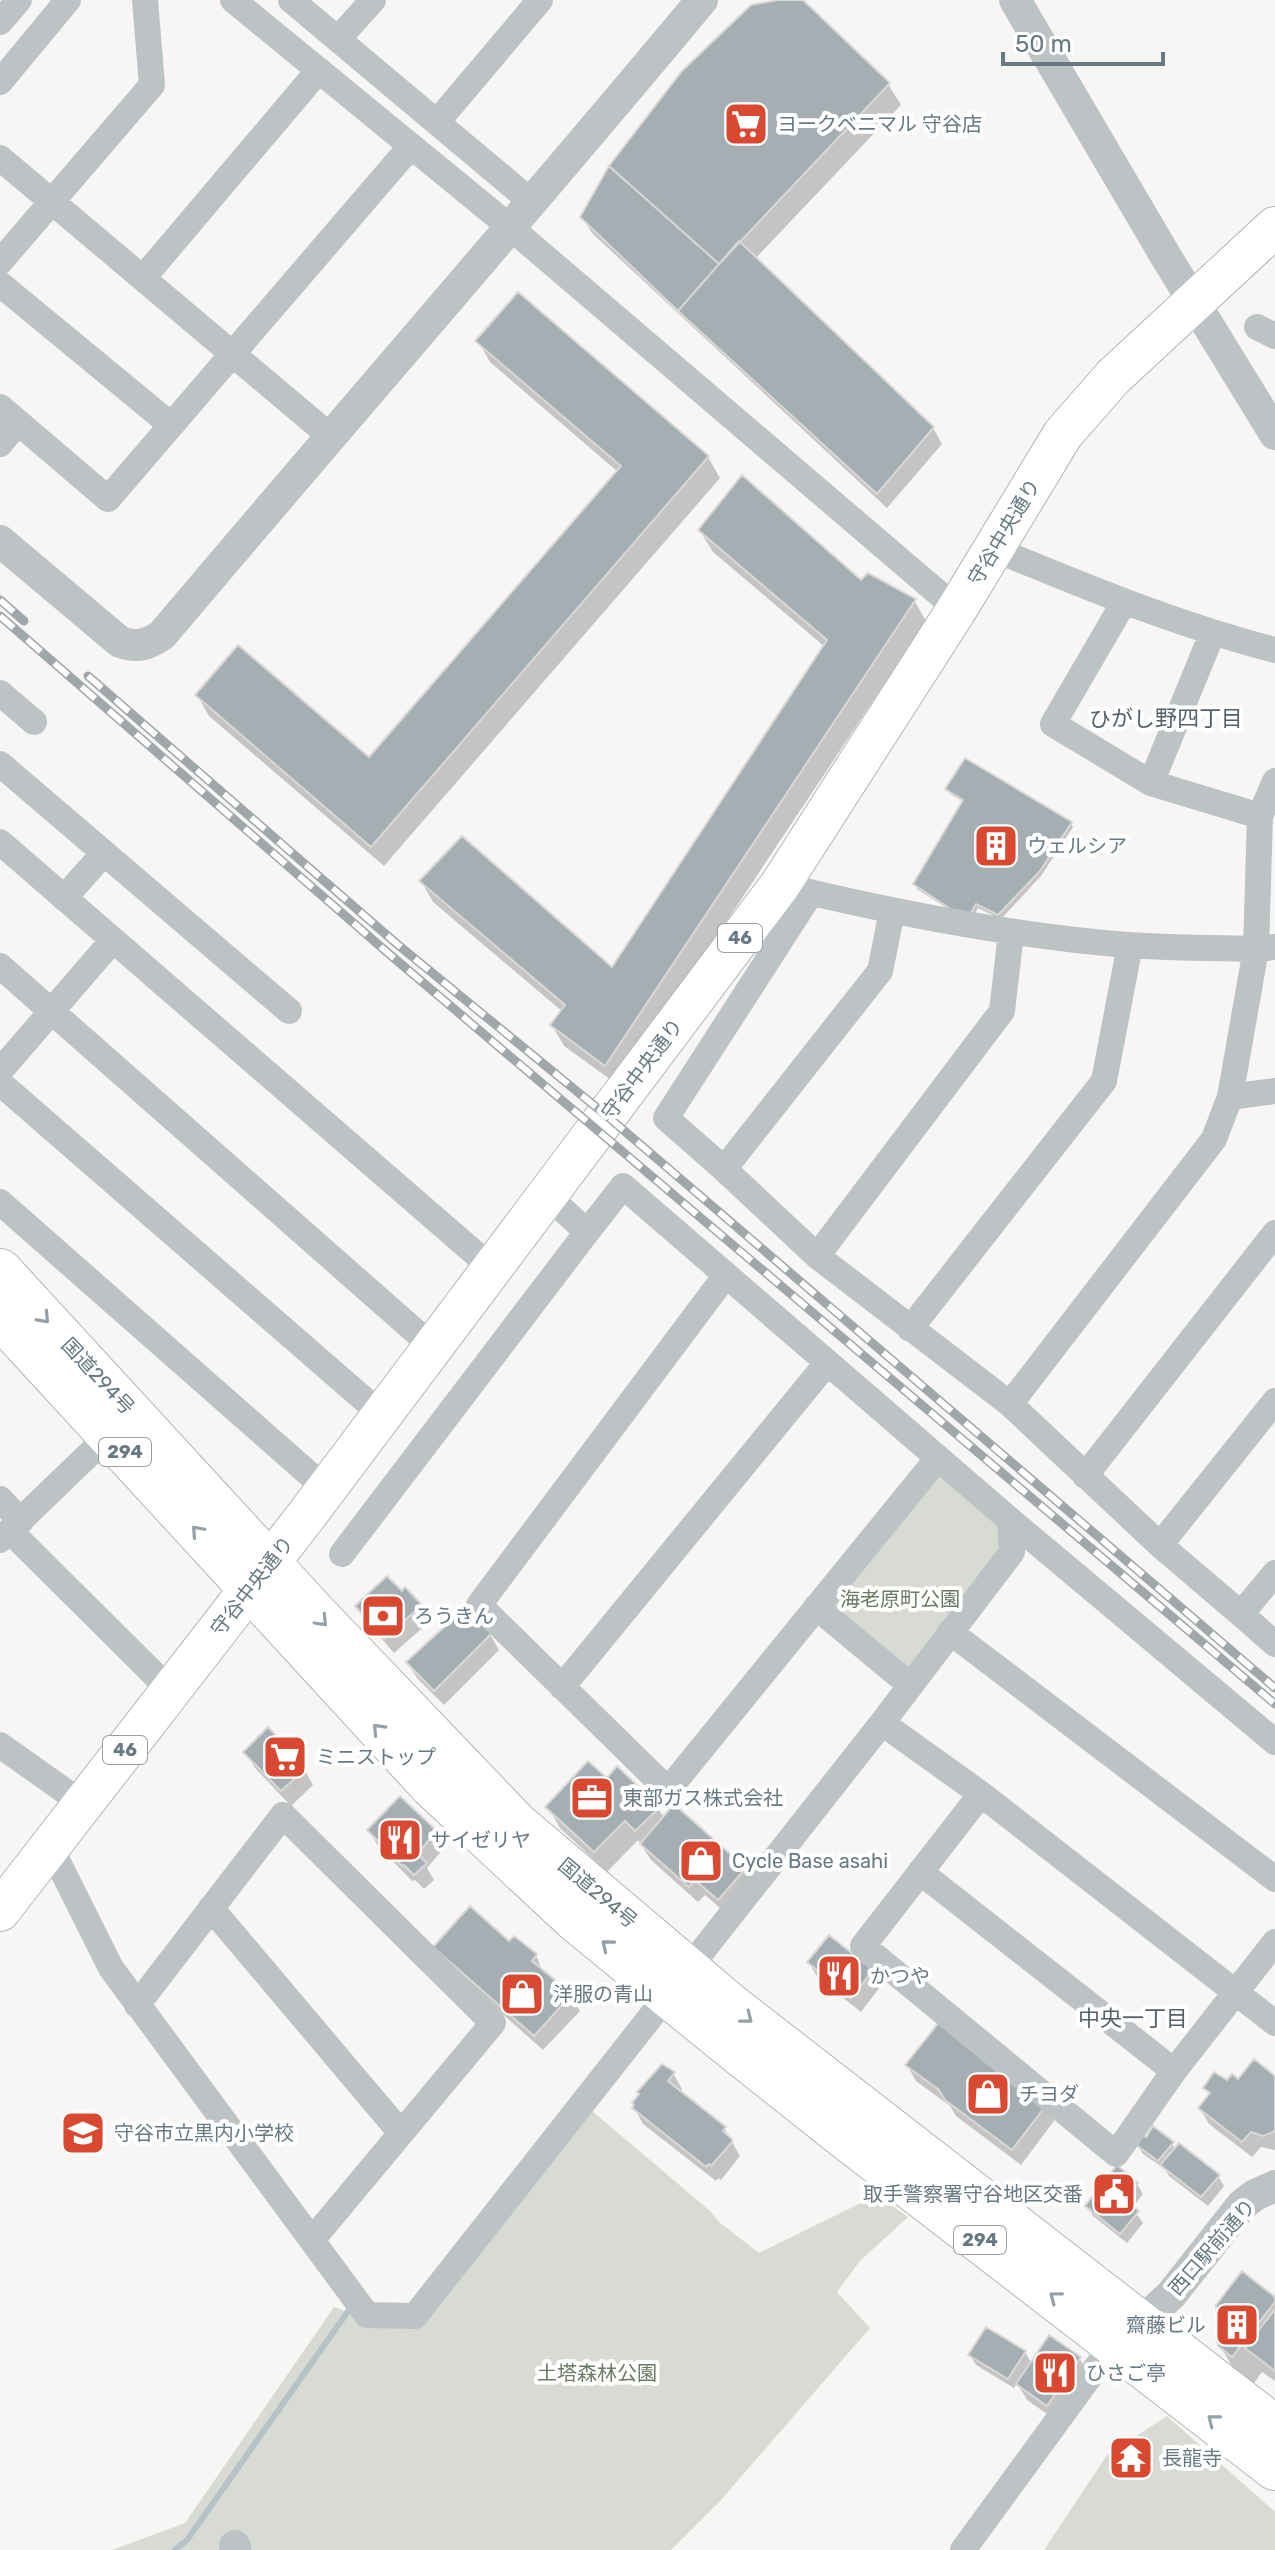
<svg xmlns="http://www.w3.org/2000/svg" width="1275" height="2550" viewBox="0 0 1275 2550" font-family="Rubik,'Noto Sans JP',sans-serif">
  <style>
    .green { fill: #d7dbd3 }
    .shadow { fill: #0003 }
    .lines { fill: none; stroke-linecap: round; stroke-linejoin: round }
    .stream { stroke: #b6c3c6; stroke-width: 6 }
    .building { fill: #a5aeb3; stroke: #d8d8d6; stroke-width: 2 }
    .primary-casing { stroke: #b1b7ba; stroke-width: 42 }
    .trunk-casing { stroke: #b1b6b8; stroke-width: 46 }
    .minor { stroke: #bdc2c5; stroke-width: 26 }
    .tertiary { stroke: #bdc2c5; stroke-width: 32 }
    .primary { stroke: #fff; stroke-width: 40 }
    .trunk { stroke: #fff; stroke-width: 44 }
    .rail-casing { stroke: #9fa7ab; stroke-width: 9 }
    .rail { stroke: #fff; stroke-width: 6; stroke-dasharray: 18; stroke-linecap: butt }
    .oneway { stroke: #95a1a8 }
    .labels { text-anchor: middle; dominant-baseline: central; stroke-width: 8; stroke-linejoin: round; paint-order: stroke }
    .shield { fill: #fff; stroke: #95a1a8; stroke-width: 2 }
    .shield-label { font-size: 18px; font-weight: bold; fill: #677983 }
    .poi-label { font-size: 20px; fill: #677983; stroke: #fff; text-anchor: start }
    .street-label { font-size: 20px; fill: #677983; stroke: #fff }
    .park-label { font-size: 20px; fill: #6c7a66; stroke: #fff }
    .neighbourhood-label { font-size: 22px; fill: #556168; stroke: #fff }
  </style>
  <rect width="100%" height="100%" fill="#f7f6f4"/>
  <path class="green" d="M938,1458l72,62 2,32 -102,133 -94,-78z
    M584,2104l126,107 9,11 40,31 118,-58 31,22 -48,44 -23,31 33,36 -149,172 -50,50h-559l73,-27 149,-216 31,11 50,-3z
    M1167,2416l108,96v38h-231l63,-95z"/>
  <path class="shadow" d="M788,0h12l88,84 13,21 -146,154 178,169 9,16 -55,64 -295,-275 -10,-16z
    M478,341l230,116 12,21 -336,388 -175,-150 -12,-21 172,65 249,-288 -128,-110z
    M700,531l214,69 12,21 -308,464 -54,-39 -12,-21 11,-13 -130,-110 -12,-21 192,89 212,-323 -112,-95z
    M948,789l123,34 2,4 -32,49 -40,43 -23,-11 -8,15 -53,-34 -2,-5 49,-82 -14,-8z
    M358,1606h62l9,16 -35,31 -27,-31z
    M490,1634l9,16 -55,55 -27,-27 -9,-15z
    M246,1752l58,17 9,16 -22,21 -36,-38z
    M607,1781l51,27 6,10 81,51 9,16 -27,29 -22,-19 -7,7 -47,-42 -13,-20 -31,32 -47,-44 -12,-21z
    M369,1830l66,3 9,15 -17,20 7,12 -10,9 -9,-9 -3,1 -34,-35z
    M509,1943l27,12 7,18 28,22 9,16 -37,39 -99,-88 -9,-15z
    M809,1963l62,8 9,16 -19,25 -43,-34z
    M907,2065l138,40 9,16 -33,44 -65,-49 -6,-10 -34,-25z
    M673,2073l9,16 -3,4 45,35 16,28 -19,24 -3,-2 -2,3 -73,-57 -9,-16z
    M1275,2079v71l-14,-3 -9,10 -43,-33 -9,-16 10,-12 -5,-8 22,-6z
    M1137,2144h35l4,6 42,26 6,10 -16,20 -39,-30 -4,-7 -22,-15z
    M1137,2184l6,10 -11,14 11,15 -16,20 -34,-27 -6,-10z
    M1275,2299v82l-13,-9 -11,15 -13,-10 -18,-32z
    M1025,2352l7,12 47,-6 10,16 -32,47 -30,-21 -10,-17 -3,5 -38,-23 -6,-10z"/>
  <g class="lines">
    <path class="stream" d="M175,2550l12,-10 164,-233"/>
  </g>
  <path class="building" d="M778,0h25l87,83 -171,181 -110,-98 73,-95 69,-66z
    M609,166l110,98 -41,47 -98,-94z
    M739,241l195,186 -57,67 -199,-183z
    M518,292l191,164 -338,391 -176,-152 43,-50 131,112 252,-291 -146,-125z
    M742,475l119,105 7,-7 48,26 -311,467 -55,-41 15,-20 -146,-124 43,-45 150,131 215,-327 -129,-110z
    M965,758l107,64 -32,49 -42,44 -22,-11 -9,16 -54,-36 50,-84 -18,-11z
    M387,1576l15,15 3,-4 17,18 -38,34 -29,-33z
    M467,1606l25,27 -58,58 -28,-29z
    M268,1727l38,41 -25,23 -38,-39z
    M588,1761l19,17 10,-12 43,41 -25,24 -10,-10 -31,31 -49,-45z
    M400,1796l37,35 -20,23 10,9 -13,12 -10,-10 -2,1 -35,-36z
    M674,1804l72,64 -28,32 -23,-20 -6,7 -49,-43z
    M470,1906l39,35 5,-5 23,18 -5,7 40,33 -38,42 -101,-89z
    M829,1935l44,35 -22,28 -44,-36z
    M941,2020l106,84 -35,46 -67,-50 -6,-10 -34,-25z
    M1254,2059l21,17v55l-12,5 -12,-4 -9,10 -44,-34 12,-15 -7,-5 11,-16 13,8 5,-6 6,5z
    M662,2064l13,8 -7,9 58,46 -3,4 9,8v3l-21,24 -2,-2 -3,3 -74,-59 2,-3 -2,-2 7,-9 -2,-2z
    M1153,2126l21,16 -16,19 -23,-17 7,-10 4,3z
    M1179,2143l41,32 -19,22 -41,-32z
    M1117,2165l21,18 -13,17 14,11 -19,23 -35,-28z
    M1242,2271l33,26v5l-43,55 -14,-11 -2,-41z
    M1275,2309v62l-30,-23z
    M986,2327l40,24 -18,28 -40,-24z
    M1049,2335l32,22 -34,49 -31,-22z"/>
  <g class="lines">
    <g class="primary-casing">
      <path id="primary" d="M0,1911l306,-395 474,-631 177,-276 106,-175 50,-57 162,-150"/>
    </g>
    <g class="trunk-casing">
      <path id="trunk" d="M0,1271l317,345 199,208 216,183 543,421
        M0,1316l432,470 145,135 151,123 116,92 431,332"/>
    </g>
    <path class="minor" d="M233,0l278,228 446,381
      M291,0l242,203
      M0,22l19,-22
      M338,39l35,-39
      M0,82l68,-82
      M437,122l103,-122
      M0,158l330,278
      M0,262l152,-177 -7,-85
      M143,278l176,-208
      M0,284l171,141
      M1257,327l18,9
      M0,407l108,92 303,-353
      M0,444l18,-22
      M994,549c92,38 184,76 281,101
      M1124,602l-71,122 98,59
      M1212,634l-61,149 109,33
      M0,693l34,29
      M0,764l289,247
      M0,842l492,426
      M796,889c109,26 220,47 332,56 42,3 86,3 128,4l19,-2
      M811,893l-145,225 58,51 93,87 193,148 150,141 81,69 34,-41
      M64,898l40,-45
      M0,966l433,381
      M0,1071l113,-131
      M0,1083l382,332
      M1230,1097l45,-6
      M724,1169l156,-198 12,-60
      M0,1202l325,286
      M817,1256l185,-245 9,-78
      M726,1275l-247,330 189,185 270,-332
      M910,1329l194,-248 26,-136
      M1010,1404l204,-265 16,-42 26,-148 4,-133 15,-35
      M1085,1476l190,-243
      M0,1499l21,22
      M1010,1520l265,222
      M10,1531l160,159
      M0,1540l109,-105
      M1160,1545l115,-144
      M342,1554l245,-322
      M816,1607l94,78
      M1241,1614l34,30
      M950,1632l325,247
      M562,1687l265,-324
      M882,1723l99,71 294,229
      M0,1745l83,59
      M981,1794l-118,152 253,208 58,-83 101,-129
      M50,1846l61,122 256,347 48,1 467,-593 130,-171 -2,-32 -387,-334 -36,46 -40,-37
      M920,1872l254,199
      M211,1908l190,225
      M137,2005l146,-190 210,208 -181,217
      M963,2550l141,-193 12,-12"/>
    <path class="tertiary" d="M1015,0l153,260 107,174
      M0,541l120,101c17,6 27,3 42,-7 179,-212 362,-421 540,-635
      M1124,2338l47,-43 71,-90 13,-10 20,-9
      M235,2550v-4"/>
    <use href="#primary" class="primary"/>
    <use href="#trunk" class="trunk"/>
    <g class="rail-casing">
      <path id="rail" d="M0,600l24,21
        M0,616l388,337 887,751
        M88,676l309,268 210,172 668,572"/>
    </g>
    <use href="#rail" class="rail"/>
  </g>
  <defs><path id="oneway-chevron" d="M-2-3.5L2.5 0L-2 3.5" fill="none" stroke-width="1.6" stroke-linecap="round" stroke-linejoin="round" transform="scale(2)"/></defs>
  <g class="oneway">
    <use href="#oneway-chevron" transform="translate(44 1318) rotate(47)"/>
    <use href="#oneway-chevron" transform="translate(197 1531) rotate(-132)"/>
    <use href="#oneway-chevron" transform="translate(322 1621) rotate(46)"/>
    <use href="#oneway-chevron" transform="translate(378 1729) rotate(-133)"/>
    <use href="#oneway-chevron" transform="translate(607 1945) rotate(-140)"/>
    <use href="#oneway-chevron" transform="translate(747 2018) rotate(38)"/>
    <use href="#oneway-chevron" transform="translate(1055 2297) rotate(-143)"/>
    <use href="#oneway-chevron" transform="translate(1213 2420) rotate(-142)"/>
  </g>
  <defs>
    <g id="supermarket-square" transform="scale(2.3)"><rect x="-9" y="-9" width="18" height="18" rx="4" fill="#d94932" stroke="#fff"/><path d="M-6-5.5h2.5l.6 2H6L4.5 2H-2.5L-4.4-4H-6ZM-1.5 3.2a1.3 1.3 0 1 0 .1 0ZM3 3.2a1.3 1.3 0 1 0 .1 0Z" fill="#fff"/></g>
    <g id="building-square" transform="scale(2.3)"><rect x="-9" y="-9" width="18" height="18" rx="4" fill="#d94932" stroke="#fff"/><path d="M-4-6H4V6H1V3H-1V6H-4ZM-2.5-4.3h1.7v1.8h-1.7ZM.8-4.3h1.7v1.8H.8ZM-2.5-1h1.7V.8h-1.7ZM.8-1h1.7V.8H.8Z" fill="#fff"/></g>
    <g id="bank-square" transform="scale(2.3)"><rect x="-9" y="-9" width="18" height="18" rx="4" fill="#d94932" stroke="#fff"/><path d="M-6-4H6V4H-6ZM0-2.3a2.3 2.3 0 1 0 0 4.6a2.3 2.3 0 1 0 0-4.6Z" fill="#fff"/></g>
    <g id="office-square" transform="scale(2.3)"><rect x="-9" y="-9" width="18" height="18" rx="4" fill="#d94932" stroke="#fff"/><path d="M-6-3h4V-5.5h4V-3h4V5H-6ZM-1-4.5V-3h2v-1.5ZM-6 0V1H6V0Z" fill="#fff"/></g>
    <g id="restaurant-square" transform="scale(2.3)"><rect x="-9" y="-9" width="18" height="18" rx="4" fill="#d94932" stroke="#fff"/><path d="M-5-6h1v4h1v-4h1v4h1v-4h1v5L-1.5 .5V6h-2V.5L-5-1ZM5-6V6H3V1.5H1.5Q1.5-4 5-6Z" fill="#fff"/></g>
    <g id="shop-square" transform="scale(2.3)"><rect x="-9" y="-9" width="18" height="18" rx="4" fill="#d94932" stroke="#fff"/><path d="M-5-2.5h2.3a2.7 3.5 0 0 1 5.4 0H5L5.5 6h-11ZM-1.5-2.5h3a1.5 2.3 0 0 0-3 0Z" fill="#fff"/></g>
    <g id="school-square" transform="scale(2.3)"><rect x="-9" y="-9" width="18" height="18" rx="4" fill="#d94932" stroke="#fff"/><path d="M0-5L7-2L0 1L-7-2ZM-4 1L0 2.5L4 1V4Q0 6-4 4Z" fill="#fff"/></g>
    <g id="civic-square" transform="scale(2.3)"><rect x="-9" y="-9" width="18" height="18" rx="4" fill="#d94932" stroke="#fff"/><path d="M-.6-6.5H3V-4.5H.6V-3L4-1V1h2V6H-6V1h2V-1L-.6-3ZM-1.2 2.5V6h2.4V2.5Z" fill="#fff"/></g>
    <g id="temple-square" transform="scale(2.3)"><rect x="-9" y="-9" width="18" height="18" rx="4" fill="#d94932" stroke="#fff"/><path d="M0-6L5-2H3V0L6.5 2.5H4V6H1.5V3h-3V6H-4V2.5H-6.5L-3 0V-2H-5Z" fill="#fff"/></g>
  </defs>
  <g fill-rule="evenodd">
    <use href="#supermarket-square" x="746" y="124"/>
    <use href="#building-square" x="996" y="846"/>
    <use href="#bank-square" x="383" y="1616"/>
    <use href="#supermarket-square" x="285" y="1757"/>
    <use href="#office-square" x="592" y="1798"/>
    <use href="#restaurant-square" x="400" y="1840"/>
    <use href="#shop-square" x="701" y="1861"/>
    <use href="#restaurant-square" x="839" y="1976"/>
    <use href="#shop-square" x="522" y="1994"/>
    <use href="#shop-square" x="988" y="2094"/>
    <use href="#school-square" x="83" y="2133"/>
    <use href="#civic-square" x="1114" y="2194"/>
    <use href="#building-square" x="1237" y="2325"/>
    <use href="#restaurant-square" x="1055" y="2373"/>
    <use href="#temple-square" x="1131" y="2458"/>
  </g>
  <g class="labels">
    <g class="shield">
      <rect x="718" y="924" width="44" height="28" rx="6"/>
      <rect x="99" y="1438" width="52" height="28" rx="6"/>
      <rect x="103" y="1736" width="44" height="28" rx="6"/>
      <rect x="954" y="2226" width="52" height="28" rx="6"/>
    </g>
    <g class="shield-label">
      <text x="740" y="938">46</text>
      <text x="125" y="1452">294</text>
      <text x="125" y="1750">46</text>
      <text x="980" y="2240">294</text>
    </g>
    <g class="poi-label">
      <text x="777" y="124">ヨークベニマル 守谷店</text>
      <text x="1027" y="846">ウェルシア</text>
      <text x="414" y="1616">ろうきん</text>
      <text x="316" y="1757">ミニストップ</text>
      <text x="623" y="1798">東部ガス株式会社</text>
      <text x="431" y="1840">サイゼリヤ</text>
      <text x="732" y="1861">Cycle Base asahi</text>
      <text x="870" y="1976">かつや</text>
      <text x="553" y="1994">洋服の青山</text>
      <text x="1019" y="2094">チヨダ</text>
      <text x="114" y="2133">守谷市立黒内小学校</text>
      <text x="1083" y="2194" text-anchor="end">取手警察署守谷地区交番</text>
      <text x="1206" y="2325" text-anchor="end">齋藤ビル</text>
      <text x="1086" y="2373">ひさご亭</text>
      <text x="1162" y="2458">長龍寺</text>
    </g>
    <g class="street-label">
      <text transform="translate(1004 532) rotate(-59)">守谷中央通り</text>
      <text transform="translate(642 1069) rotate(-53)">守谷中央通り</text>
      <text transform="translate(98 1376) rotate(47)">国道294号</text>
      <text transform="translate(252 1586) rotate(-52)">守谷中央通り</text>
      <text transform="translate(598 1893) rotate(40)">国道294号</text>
      <text transform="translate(1212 2247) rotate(-49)">西口駅前通り</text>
    </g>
    <g class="park-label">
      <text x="900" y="1599">海老原町公園</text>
      <text x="597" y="2373">土塔森林公園</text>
    </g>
    <g class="neighbourhood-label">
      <text x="1166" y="718">ひがし野四丁目</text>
      <text x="1133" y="2018">中央一丁目</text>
    </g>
  </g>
  <path d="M1003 52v12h160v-12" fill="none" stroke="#677983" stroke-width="4"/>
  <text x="1015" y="52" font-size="24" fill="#677983" stroke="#ffffff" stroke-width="6" paint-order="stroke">50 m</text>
</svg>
